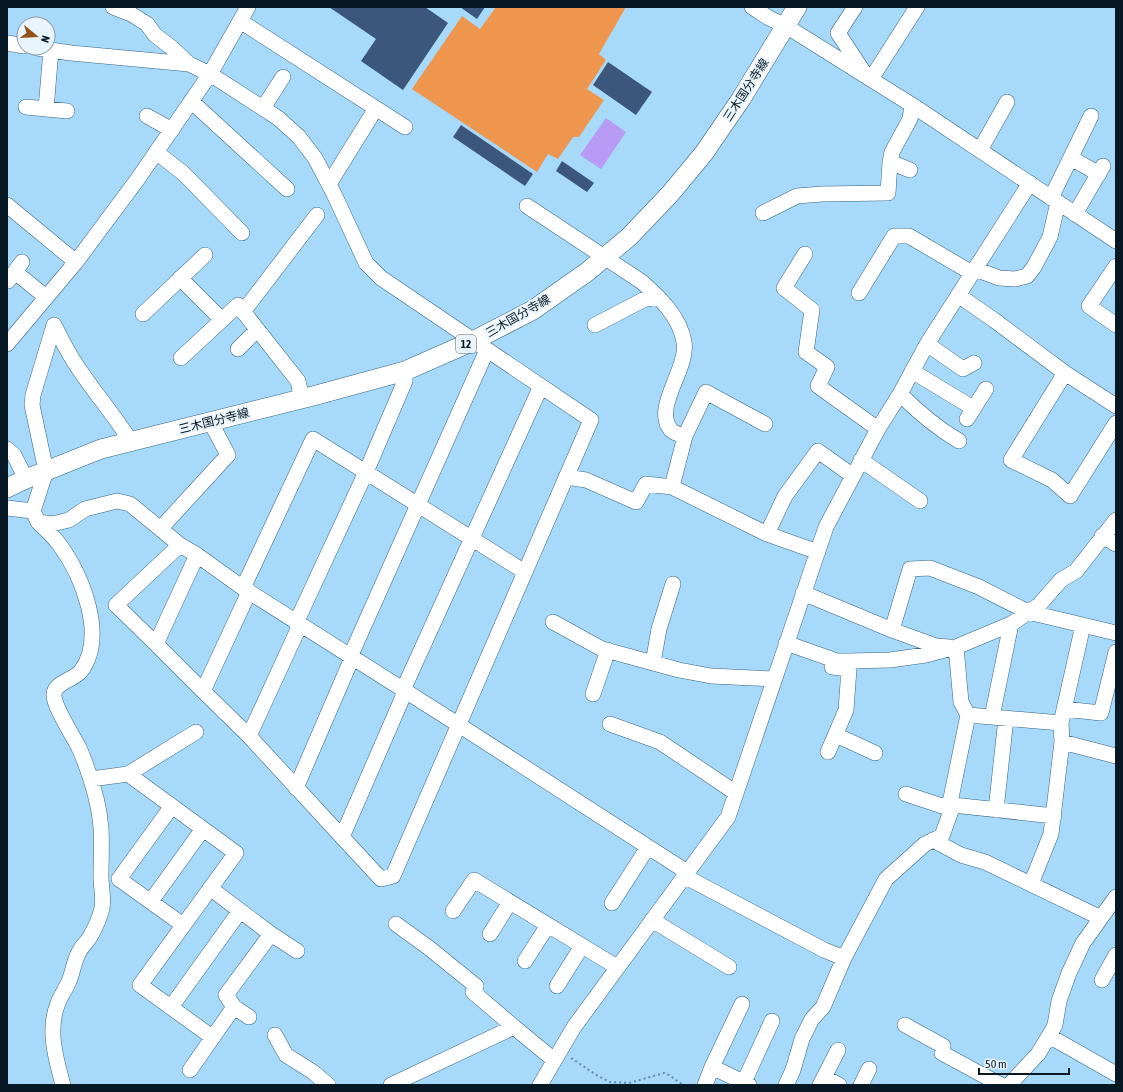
<svg xmlns="http://www.w3.org/2000/svg" width="1123" height="1092" viewBox="0 0 1123 1092" font-family="'Asap Condensed','Noto Sans JP',sans-serif">
  <style>
    .green { fill: #ee964d }
    .water { fill: #b79af4 }
    .building { fill: #3c567c }
    .lines { fill: none; stroke-linecap: round; stroke-linejoin: round }
    .minor-casing { stroke: #356481; stroke-width: 16 }
    .major-casing { stroke: #356481; stroke-width: 20 }
    .path { stroke: #658aa3; stroke-width: 2; stroke-dasharray: 2 3; stroke-linecap: butt }
    .minor { stroke: #fff; stroke-width: 15 }
    .major { stroke: #fff; stroke-width: 19 }
    .labels { text-anchor: middle; dominant-baseline: central; stroke-width: 4; stroke-linejoin: round; paint-order: stroke }
    .shield { fill: #eaf4fb; stroke: #4a5a64; stroke-width: 1 }
    .shield-label { font-size: 11px; font-weight: bold; fill: #051824 }
    .street-label { font-size: 12px; fill: #051824; stroke: #eaf4fb }
  </style>
  <rect width="100%" height="100%" fill="#a7d9fb"/>
  <path class="green" d="M496,7h130l-27,47 7,6 -19,29 17,11 -25,37h-6l-15,22 -10,-5 -11,18 -125,-83 50,-73 18,13z"/>
  <path class="water" d="M606,118l20,14 -25,37 -21,-14z"/>
  <path class="building" d="M329,7h96l23,16 -45,67 -42,-29 15,-22z
    M460,7h25l-8,12z
    M608,62l44,30 -16,23 -43,-30z
    M461,125l72,49 -8,12 -72,-49z
    M562,161l32,22 -7,9 -31,-21z"/>
  <g class="lines">
    <g class="minor-casing">
      <path id="minor" d="M113,7l18,7 16,10 8,11 17,13 17,16 21,10 68,44 21,19 16,21 19,36 32,69 15,15 210,142 -198,456 -12,3 -39,-42
        M752,7l17,11 17,8 126,79 204,136
        M855,7l-17,26 25,38
        M240,21l165,106
        M7,43l17,3
        M37,48l34,5 118,11
        M871,79l46,-72
        M191,101l96,88
        M26,107l41,4
        M263,108l20,-31
        M46,109l5,-59
        M147,116l25,14
        M980,150l27,-48
        M156,152l27,21 59,60
        M1071,158l28,16
        M890,162l20,8
        M329,184l44,-71
        M1051,198l40,-82
        M7,205l69,57
        M527,206l115,76c18,16 38,35 42,60 5,26 -32,66 -13,88 3,3 10,5 14,6
        M763,213l34,-17 25,-2 66,-1 2,-31 2,-10 18,-33 2,-14
        M1075,214l28,-48
        M805,254l-21,34 28,22 -6,42 21,15 -9,19 60,43
        M1116,266l-27,40 27,19
        M975,269l24,9 16,1 12,-3 7,-9 16,-30 8,-35
        M15,272l31,25
        M180,278l42,42
        M8,281l14,-19
        M859,293l35,-57h15l63,37
        M958,295l36,25 71,53 51,33
        M243,312l74,-97
        M143,314l62,-59
        M595,325l48,-25 15,-3
        M7,344l69,-82 61,-82 73,-106 38,-67
        M927,344l36,25 11,-6
        M238,349l19,-19
        M181,358l57,-53 60,76 4,18
        M912,371l61,37
        M1065,373l-54,87 41,20 18,16 46,-73
        M900,394c18,18 37,34 59,47
        M967,419l19,-30
        M7,449l7,6 12,24
        M861,460l59,41
        M566,477l20,3 50,22 10,-18 26,3 13,-51 21,-44 59,32
        M672,487l95,47 51,18
        M7,508l26,3 5,11 14,2 17,-4 16,-11 32,-8 13,3 50,41 17,10 46,33 216,137 228,147
        M33,511l13,-40 -14,-66 1,-10 21,-70c7,13 13,26 21,38 17,27 39,51 56,79
        M38,522c7,7 15,14 21,22 23,31 48,92 22,127 -7,9 -26,11 -27,23 -1,12 20,43 26,56 10,24 19,51 21,78 1,16 0,33 0,49 0,10 3,22 1,31 -2,10 -7,20 -12,29 -3,5 -8,9 -11,15 -5,9 -6,20 -10,29 -3,8 -8,14 -11,22 -11,27 -2,56 5,82
        M161,528l67,-73 -18,-34
        M767,534l18,-38 33,-45 35,25
        M1102,536l14,8
        M180,545l-64,60 40,39 41,-89
        M243,588l70,-149 212,133
        M803,593l89,37
        M553,622l49,27 77,21 32,6 63,3
        M296,623l70,-151 39,-91v-10
        M786,643l51,18h12l41,-1 36,-5 30,-8 55,-23 28,-19 22,-25 15,-9 40,-51
        M156,644l47,47 46,-99
        M949,647l-13,-1 -44,-16 18,-61 20,-1 49,19 49,25 88,21
        M956,647l5,55 7,13
        M350,657l137,-307
        M653,663l6,-34 14,-45
        M403,690l138,-304
        M203,691l46,45 51,-111
        M593,694l15,-44
        M1064,709l37,4 15,-61
        M992,717l19,-93
        M610,724l50,18 76,51
        M836,735l39,18
        M249,736l93,101 63,-145
        M1062,742l54,14
        M828,752l18,-42 3,-41 -17,-2
        M128,774l68,-42
        M91,779l37,-5 108,79 -96,132 72,52
        M296,788l56,-130
        M906,794l36,12 8,-3
        M172,806l-53,73 64,46
        M996,810l10,-92
        M1054,816l-101,-11 -3,-2 18,-88 93,8
        M933,840l28,15 24,7 116,56
        M684,876l140,74 20,8
        M1031,884l20,-50 11,-92 -1,-19 22,-98
        M210,888l61,46 26,17
        M151,901l52,-72
        M612,903l36,-56
        M453,911l21,-31 143,87
        M652,920l77,47
        M396,924l33,24 47,38 -3,6 41,35
        M490,934l20,-32
        M525,961l23,-36
        M1102,980l14,-25
        M557,986l25,-40
        M171,1007l69,-96
        M249,1017l-15,-10 -8,-12 45,-61
        M905,1025l38,21 -1,7 59,32
        M275,1035l11,20 27,17 15,13
        M1049,1036l67,38
        M712,1067l30,-63
        M190,1070l44,-63
        M824,1077l15,8
        M744,1082l28,-61
        M391,1085l123,-58 40,33
        M540,1085l34,-58 154,-210 98,-290 52,-98 22,-35 27,-50 103,-161
        M705,1085l7,-18 37,18
        M786,1085l7,-15 9,-31 10,-20 11,-12 21,-49 42,-79 39,-35 17,-8 11,-31
        M820,1085l18,-35
        M861,1085l8,-16
        M1009,1085l29,-31 11,-18 6,-11 4,-24 10,-28 14,-30 33,-46"/>
    </g>
    <g class="major-casing">
      <path id="major" d="M7,488l19,-9 75,-30 212,-53 92,-25 68,-30 60,-31 54,-38 42,-35 41,-43 34,-41 37,-54 56,-92"/>
    </g>
    <path class="path" d="M571,1058l27,18 12,6 19,1 35,-10 5,2 14,10"/>
    <use href="#minor" class="minor"/>
    <use href="#major" class="major"/>
  </g>
  <g class="labels">
    <rect class="shield" x="456" y="335" width="20" height="18" rx="3"/>
    <g class="shield-label">
      <text x="466" y="344">12</text>
    </g>
    <g class="street-label">
      <text transform="translate(746 90) rotate(-57)">三木国分寺線</text>
      <text transform="translate(518 316) rotate(-30)">三木国分寺線</text>
      <text transform="translate(214 421) rotate(-14)">三木国分寺線</text>
    </g>
  </g>
  <rect width="1123" height="1092" fill="none" stroke="#051824" stroke-width="16"/>
  <g transform="translate(36 36) rotate(108)"><circle r="19" fill="#eaf4fb" stroke="#8e9ca5"/>
  <path d="M0-3L7 15L0 10L-7 15Z" fill="#92531a"/>
  <text y="-6" font-size="11" font-weight="bold" text-anchor="middle" fill="#051824">N</text>
  </g>
  <path d="M979 1068v6h90v-6" fill="none" stroke="#051824" stroke-width="2"/>
  <text x="985" y="1068" font-size="12" fill="#051824" stroke="#eaf4fb" stroke-width="3" paint-order="stroke">50 m</text>
</svg>
